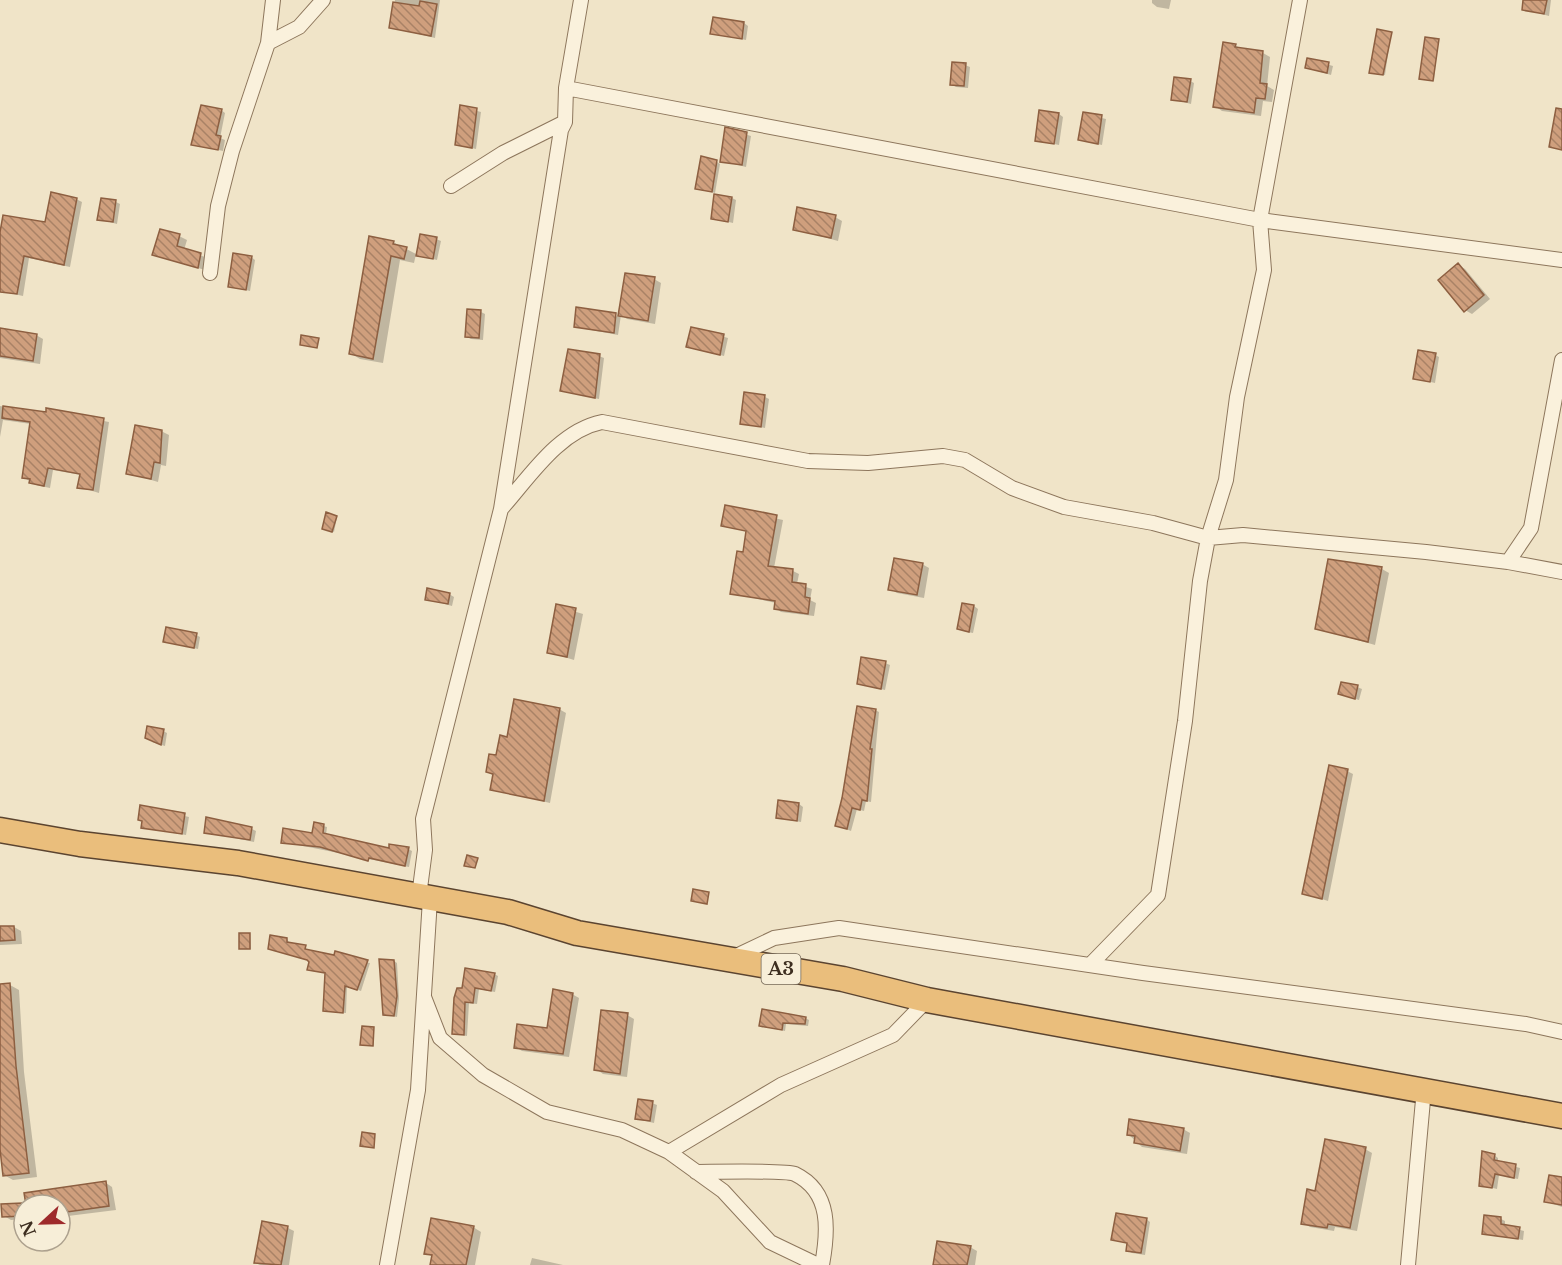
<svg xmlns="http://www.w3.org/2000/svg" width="1562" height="1265" viewBox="0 0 1562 1265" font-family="'Libre Baskerville',serif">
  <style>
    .shadow { fill: #0003 }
    .building { fill: url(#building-back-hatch); stroke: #8d5f41; stroke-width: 1.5 }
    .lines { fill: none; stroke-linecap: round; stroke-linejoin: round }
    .minor-casing { stroke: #8d765c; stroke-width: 16 }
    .trunk-casing { stroke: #5b4430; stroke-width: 27 }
    .minor { stroke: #faf1dc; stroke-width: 14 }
    .trunk { stroke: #eabe7c; stroke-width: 24 }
    .labels { text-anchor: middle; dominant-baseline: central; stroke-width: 5; stroke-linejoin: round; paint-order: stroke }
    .shield { fill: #f7eed8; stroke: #756857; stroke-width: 1.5 }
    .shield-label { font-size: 18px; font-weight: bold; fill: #3d2e20 }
  </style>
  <defs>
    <pattern id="building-back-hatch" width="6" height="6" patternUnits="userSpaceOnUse" patternTransform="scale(1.5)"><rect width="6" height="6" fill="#cf9f7d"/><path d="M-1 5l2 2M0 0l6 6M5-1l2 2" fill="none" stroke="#a98266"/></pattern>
  </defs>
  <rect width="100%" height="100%" fill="#f0e4c8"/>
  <path class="shadow" d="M395,0h45l-5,38 -45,-11z
    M1152,0h19l-2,9 -12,-2 -5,-4z
    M1525,0h26l-2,16 -26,-7z
    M744,23l4,3 -2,14 -34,-7z
    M1391,33l-6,42 -13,-2z
    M1438,40l-4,41 -11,-2z
    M1235,45l7,5 21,3 7,4 -3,29 7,4 -2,12 -9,-1 -2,15 -39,-5 -7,-5z
    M1308,59l25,7 -2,9 -24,-7z
    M965,65l5,2 -2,21 -12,-1 -4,-3z
    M1190,81l4,2 -3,21 -18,-5z
    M462,107l19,5 -5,37 -20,-5z
    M221,110l4,3 -5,25 5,2 -2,11 -30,-7z
    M1059,114l4,3 -4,28 -23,-5z
    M1084,114l22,5 -4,26 -22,-5z
    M726,129l25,7 -5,31 -24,-6z
    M717,162l3,2 -5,29 -19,-5z
    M732,198l4,2 -3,23 -21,-5z
    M76,199l6,3 -12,65 -41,-9 -6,38 -23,-5v-50l46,-17z
    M116,202l4,2 -3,20 -18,-5z
    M835,217l7,4 -4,20 -43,-12z
    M179,236l8,4 -3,10 24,8 -3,12 -51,-15z
    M436,239l5,2 -4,19 -19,-5z
    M393,242l23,12 -2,9 -14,-3 -17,103 -23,-4 -10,-6z
    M251,257l4,3 -5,31 -20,-5z
    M1458,265l7,4 25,30 -18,15 -7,-4z
    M626,274l28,5 7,4 -6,41 -28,-5 -6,-4 -3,20 -43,-8 3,-18 42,8z
    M481,312l4,2 -2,26 -12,-1 -5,-3z
    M692,328l36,10 -4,18 -36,-10z
    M0,330l36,5 7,4 -3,25 -40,-6z
    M1435,355l4,2 -4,26 -21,-5z
    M599,356l5,2 -5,41 -38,-8z
    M765,397l4,2 -4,29 -23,-5z
    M0,406l47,8v-4l62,12 -10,71 -20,-6 2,-12 -28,-5 -3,18 -14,-3 -13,-8 8,-53 -28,-4 -3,17z
    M161,431l8,4 -3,31 -5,-1 -3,17 -30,-9z
    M726,507l57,13 -9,48 19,3 6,3 -2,10 15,5 -2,11 6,3 -2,13 -33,-4 -5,-4v-5l-45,-10 14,-39 3,-22 -25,-7z
    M337,517l-3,15 -9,-3z
    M1329,561l53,8 7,4 -14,72 -59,-17z
    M922,564l7,4 -5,30 -27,-5 -7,-4z
    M449,594l5,3 -2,9 -25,-7z
    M557,606l26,8 -9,46 -26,-8z
    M974,606l4,3 -5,24 -10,-2 -4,-3z
    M196,635l4,2 -2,12 -33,-8z
    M885,663l5,2 -5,25 -27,-7z
    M1357,687l5,2 -3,11 -19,-6z
    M559,709l7,4 -16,90 -58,-14 2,-13 -7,-4 11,-15z
    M875,710l4,2 -8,90 -5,-1 -2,10 -7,-2 -6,22 -15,-6z
    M163,731l4,2 -2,13 -13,-4z
    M1347,771l6,3 -25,127 -24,-8z
    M799,804l4,3 -2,15 -23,-4z
    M141,806l48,11 -3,18 -43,-8 1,-5 -5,-2z
    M315,824l12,3 -1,8 64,15 18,-1 4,2 -3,16 -126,-25 30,-7z
    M252,829l4,2 -2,11 -49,-10z
    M14,927l7,4 1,13 -22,1v-17z
    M250,934l1,15h-9l-1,-1z
    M287,939l3,5 15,3 3,4 62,12 -9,28 -14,-5 -1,27 -22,-2 2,-38 -14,-2 -1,-10 -42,-12z
    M394,961l3,2 2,36 -2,18 -12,-3z
    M494,974l4,2 -3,16 -16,-3 -2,15 -8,-1 -2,33 -13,-3 9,-43z
    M0,985h10l9,5 5,82 13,105 -24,3 -9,-5 -4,-39z
    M572,994l7,4 -10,59 -47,-6 -6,-4 32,-17z
    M627,1015l7,4 -7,58 -24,-3 -7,-5z
    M805,1018l4,2 -1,6 -22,-2 -1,7 -24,-6z
    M374,1029v17l-11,-1z
    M652,1103l5,2 -3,18 -17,-4z
    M1183,1129l7,4 -3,21 -45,-7 -14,-13z
    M1365,1149l7,4 -15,78 -22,-4 -1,4 -24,-4 -7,-4 14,-30z
    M1494,1155l4,3v4l22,6 -2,11 -19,-4 -2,14 -16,-4z
    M1562,1179v28l-17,-6z
    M106,1183l6,4 4,23 -56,7v-12h-36v14l-13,1 -7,-4 -1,-11 24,-1z
    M1146,1219l4,3 -5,33 -13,-2 -5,-3 1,-6 -15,-5z
    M1501,1219l4,2v5l19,5 -1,9 -40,-7z
    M473,1227l8,5 -6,33h-44l2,-8 -7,-4z
    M288,1228l6,3 -5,34h-29l-4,-2z
    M970,1247l7,4 -2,14h-40z
    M532,1258l31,7h-33z"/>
  <path class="building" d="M1523,0h24l-3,14 -22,-4z
    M420,1l17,3 -6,32 -42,-8 4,-26 26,4z
    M713,17l31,5 -2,17 -32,-5z
    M1377,29l15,3 -9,43 -14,-2z
    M1425,37l14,2 -6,42 -14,-2z
    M1223,42l13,2 -1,3 28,4 -3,32 7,1 -2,15 -9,-1 -2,15 -41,-6z
    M1307,58l22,4 -2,11 -22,-5z
    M952,62l14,1 -2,23 -14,-1z
    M1174,77l17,2 -4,23 -16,-2z
    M201,105l21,4 -6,26 5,1 -3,14 -27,-5z
    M460,105l17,3 -5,40 -17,-3z
    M1556,108l6,1v41l-13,-3z
    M1039,110l20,3 -5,31 -19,-3z
    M1083,112l19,3 -4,29 -20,-4z
    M725,127l22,5 -5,33 -22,-3z
    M701,156l16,4 -5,32 -17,-3z
    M51,192l26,6 -13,67 -40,-9 -7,38 -17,-2v-60l3,-17 42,7z
    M714,194l18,3 -4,25 -17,-3z
    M101,198l15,2 -3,22 -16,-2z
    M797,207l39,8 -5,23 -38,-8z
    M160,229l20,5 -3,12 24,7 -3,15 -46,-13z
    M420,234l17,3 -4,22 -17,-3z
    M369,236l25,5 -1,3 14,3 -3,12 -13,-3 -18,103 -24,-5z
    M233,253l19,3 -6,34 -18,-3z
    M1458,263l26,32 -20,17 -26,-32z
    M625,273l30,4 -7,44 -30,-5z
    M576,307l40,6 -2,20 -40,-6z
    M467,309l14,1 -2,28 -14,-1z
    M691,327l33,7 -4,21 -34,-8z
    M0,328l37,6 -4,27 -33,-5z
    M301,335l18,3 -2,10 -17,-3z
    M568,349l32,5 -5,44 -35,-7z
    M1418,350l18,3 -6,29 -17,-3z
    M744,392l21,3 -4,32 -21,-3z
    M3,406l43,6v-4l58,10 -11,72 -16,-2 3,-14 -32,-6 -4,18 -15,-3 1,-4 -8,-1 8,-56 -28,-4z
    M135,425l27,5 -2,33 -6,-1 -3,17 -25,-5z
    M725,505l52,10 -9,51 25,3 -1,13 14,2 -1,13 5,1 -2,16 -34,-5 1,-8 -45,-7 7,-43 6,1 3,-21 -25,-5z
    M326,512l11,4 -5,16 -10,-3z
    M894,558l29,5 -6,32 -29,-5z
    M1328,559l54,8 -14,75 -53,-13z
    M427,588l23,5 -2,11 -23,-4z
    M962,603l12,2 -5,27 -12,-3z
    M556,604l20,4 -9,49 -20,-4z
    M166,627l31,6 -3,15 -31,-6z
    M861,657l25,4 -5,28 -24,-5z
    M1341,682l17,3 -3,14 -17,-5z
    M514,699l46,9 -16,93 -54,-11 3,-16 -7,-2 3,-18 7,1 4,-20 7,2z
    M857,706l19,3 -6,40h2l-5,52 -5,-1 -2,10 -8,-2 -5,21 -12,-3 7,-28z
    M147,726l17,3 -3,16 -16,-7z
    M1329,765l19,4 -26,130 -20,-5z
    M778,800l21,3 -2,18 -21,-3z
    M140,805l45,8 -3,21 -41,-6 1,-7 -4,-1z
    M206,817l46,10 -2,13 -46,-7z
    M314,822l10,2 -1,9 66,15v-4l20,3 -4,19 -36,-8 -1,3 -48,-14 -39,-4 2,-15 29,5z
    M467,855l11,3 -3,10 -11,-2z
    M693,889l16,3 -2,12 -16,-3z
    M0,926h14l1,14 -15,1z
    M239,933h11v16h-11z
    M270,935l17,3v4l19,3 -1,4 29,6 1,-4 33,9 -11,30 -12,-4 -2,27 -20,-2 2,-38 -18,-3 2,-8 -2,-2 -39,-11z
    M379,959l15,1 3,36 -3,20 -11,-1z
    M465,968l30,5 -4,18 -16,-3 -2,15 -8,-1 -1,33 -12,-1 2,-36 3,-10h5z
    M10,983l6,83 13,107 -26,3 -3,-27v-165z
    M553,989l20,4 -10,61 -49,-6 3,-24 30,4z
    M762,1009l44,8 -1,7 -22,-1 -1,7 -23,-4z
    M601,1010l27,3 -8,61 -26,-4z
    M362,1026l12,1 -1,19 -13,-1z
    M638,1099l15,2 -3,20 -15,-2z
    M1129,1119l55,9 -4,23 -46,-8 1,-7 -8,-1z
    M362,1132l13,2 -1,14 -14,-2z
    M1325,1139l41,8 -16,81 -22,-4 -1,4 -26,-4 6,-35 8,2z
    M1482,1151l13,3 -1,6 22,4 -2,14 -19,-4 -3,14 -13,-2z
    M1549,1175l13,2v28l-18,-3z
    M106,1181l3,25 -49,7v-8h-34l-2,-12z
    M22,1203l1,13 -21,1 -1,-13z
    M1116,1213l31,5 -6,35 -15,-2 1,-8 -16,-3z
    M1484,1215l17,2v7l19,3 -2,12 -36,-5z
    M431,1218l43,8 -8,39h-36l2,-10 -8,-1z
    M262,1221l26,5 -7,39 -27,-2z
    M937,1241l34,5 -4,19h-34z"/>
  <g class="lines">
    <g class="minor-casing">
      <path id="minor" d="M268,43l31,-16 24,-27
        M566,88l694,132 302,40
        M451,186l52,-33 62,-31
        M210,273l8,-67 14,-55 36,-108 5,-43
        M501,509c28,-31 57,-78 101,-87l206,39 60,2 75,-7 22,4 47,28 52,19 89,16 55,15 35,-3 183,17 82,10 54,10
        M1508,562l23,-34 31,-168
        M419,896l6,-46 -2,-31 78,-310 60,-379 4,-8 1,-34 15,-88
        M734,957l40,-19 65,-10 304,45 383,51 36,8
        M1090,965l68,-70 27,-174 15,-140 8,-43 18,-58 11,-83 27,-127 -4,-50 40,-220
        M424,997l16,41 43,37 64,37 75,18 47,22 54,39 47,51 48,23
        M669,1152l112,-67 112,-50 34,-35
        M696,1172c16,0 89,-2 99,2 37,18 33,58 27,91
        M387,1265l31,-175 12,-191
        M1408,1265l16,-176"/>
    </g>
    <g class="trunk-casing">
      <path id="trunk" d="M0,830l80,14 158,19 270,49 69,21 266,46 84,21 635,116"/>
    </g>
    <use href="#minor" class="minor"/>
    <use href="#trunk" class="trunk"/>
  </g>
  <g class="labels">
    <rect class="shield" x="761.5" y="954" width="39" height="30" rx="4.5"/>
    <g class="shield-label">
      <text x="781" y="969">A3</text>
    </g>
  </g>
  <g transform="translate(42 1223) rotate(248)"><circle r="28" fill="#f7eed8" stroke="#ada18e" stroke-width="1.5"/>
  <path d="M0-4.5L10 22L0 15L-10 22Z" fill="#9e2a2b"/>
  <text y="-9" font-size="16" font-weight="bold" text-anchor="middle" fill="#3d2e20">N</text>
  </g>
</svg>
